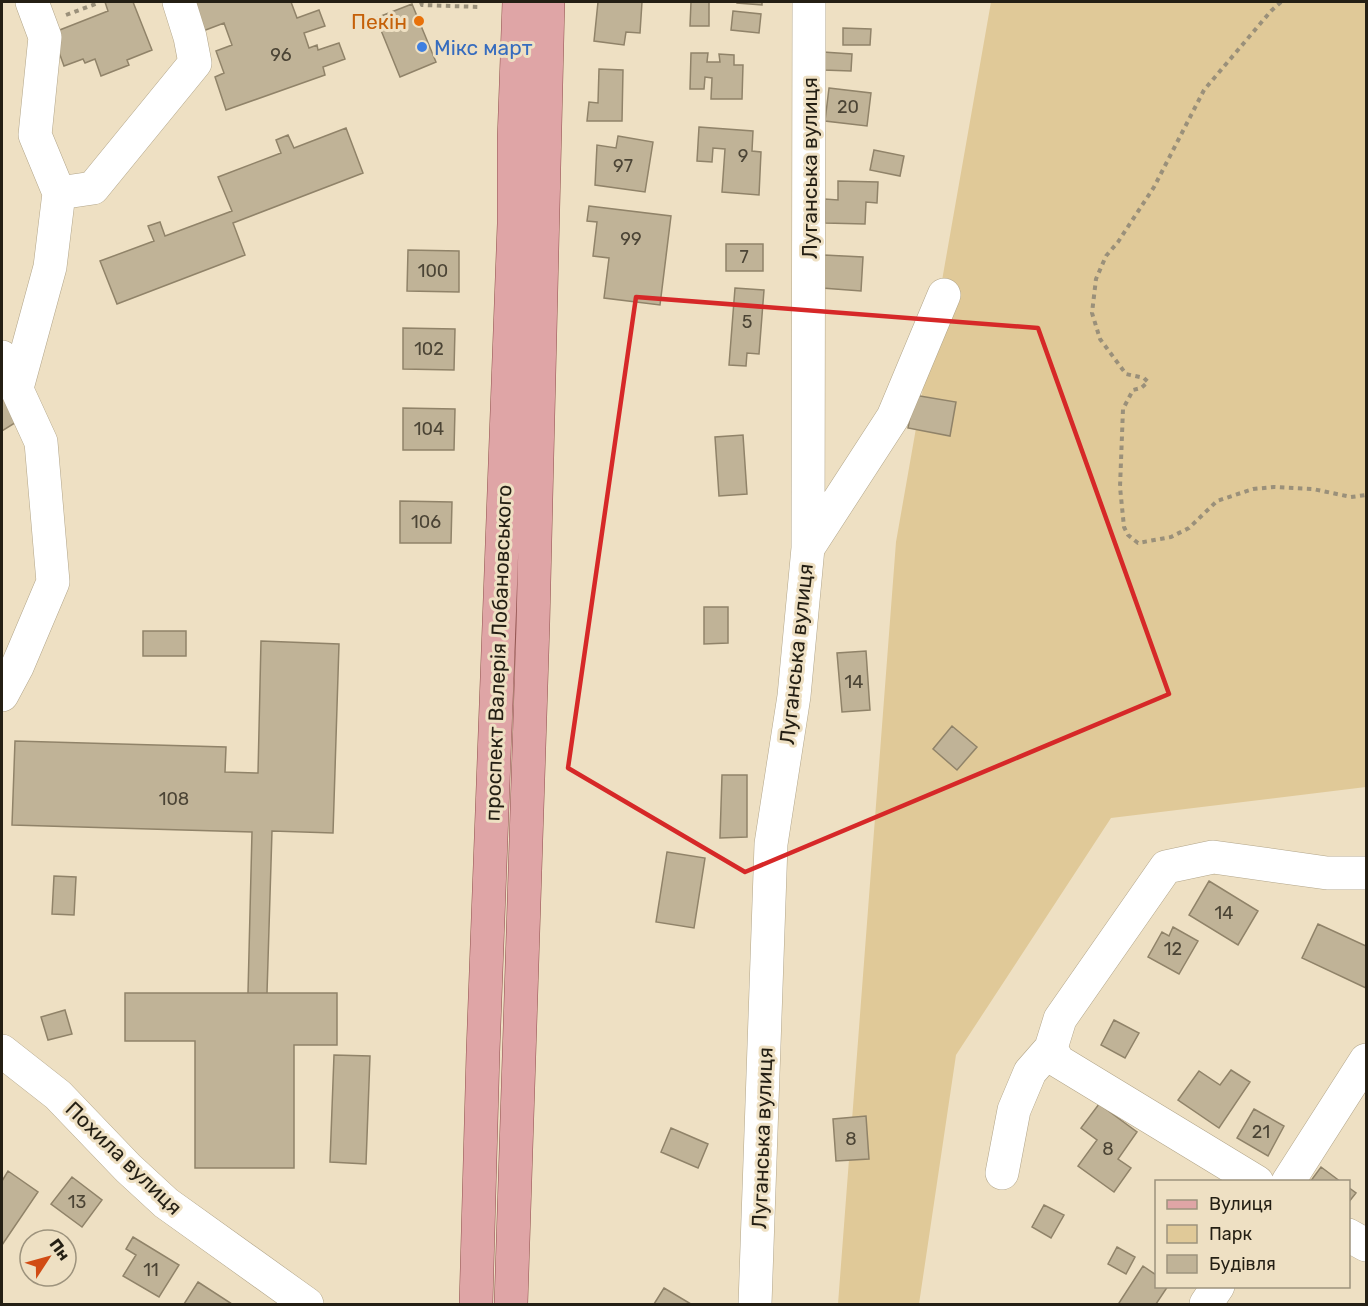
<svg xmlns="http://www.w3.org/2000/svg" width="1368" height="1306" viewBox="0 0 1368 1306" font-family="Rubik,sans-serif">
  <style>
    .green { fill: #e0c998 }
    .building { fill: #c0b397; stroke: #908369; stroke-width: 1.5 }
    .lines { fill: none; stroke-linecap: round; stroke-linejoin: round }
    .minor-casing { stroke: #b2a589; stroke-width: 34 }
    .major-casing { stroke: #8f4f4c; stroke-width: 34 }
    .path { stroke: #9a907a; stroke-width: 4; stroke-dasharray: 4.5 4.5; stroke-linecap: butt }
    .minor { stroke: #fff; stroke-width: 33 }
    .major { stroke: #dfa5a6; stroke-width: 33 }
    .marked { fill: none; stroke: #d62828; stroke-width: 4.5; stroke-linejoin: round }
    .food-dot { fill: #e8710a; stroke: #eee0c3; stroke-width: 2 }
    .shop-dot { fill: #3f7fe0; stroke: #eee0c3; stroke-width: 2 }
    .labels { text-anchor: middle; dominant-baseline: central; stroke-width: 6; stroke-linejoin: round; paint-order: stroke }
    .number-label { font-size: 18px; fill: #4b4435 }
    .food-label { font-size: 21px; fill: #c56008; stroke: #eee0c3; text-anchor: end }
    .shop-label { font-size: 21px; fill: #366cbe; stroke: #eee0c3; text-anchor: start }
    .street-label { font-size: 21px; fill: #241f14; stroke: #eee0c3 }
  </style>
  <rect width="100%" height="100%" fill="#eee0c3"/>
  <path class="green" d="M991,2h375v785l-255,31 -155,237 -37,249h-81l58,-762z"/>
  <path class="building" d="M105,2h28l19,48 -25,10 2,5 -28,11 -6,-17 -10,4 -2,-4 -19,7 -12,-33 56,-22z
    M192,2h99l6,16 22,-8 6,16 -21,7 5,15 8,-3 1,5 21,-7 6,16 -22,8 2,8 -99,35 -11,-33 9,-4 -8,-22 16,-6 -8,-22 -21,8z
    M598,2h44l-2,31 -14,-1 -2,13 -30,-4z
    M691,2h18v24h-19z
    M737,2h25v3l-25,-2z
    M412,4l24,58 -36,15 -24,-59z
    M733,11l28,3 -2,19 -28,-3z
    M843,28l28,1 -1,16h-27z
    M823,52l29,2 -1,17 -28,-1z
    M691,53h17l-1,9h13l-1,-8 15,1v10h9l-1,34h-31l1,-21 -7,-1 -1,12h-14z
    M599,69l24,1 -1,51h-35l2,-19 9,1z
    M829,88l42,5 -4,33 -42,-5z
    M699,127l54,4 -1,20 9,1 -2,43 -37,-3 3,-43 -12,-1 -1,14 -15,-1z
    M346,128l17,45 -130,50 12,32 -128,49 -17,-43 54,-20 -6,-15 12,-4 5,14 67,-25 -14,-34 63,-24 -5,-13 12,-5 6,13z
    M618,136l35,6 -8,50 -50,-7 2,-40 19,3z
    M874,150l30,6 -4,20 -30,-6z
    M838,181l40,1 -1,21 -11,-1 -1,22 -40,-1v-24l13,1z
    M589,206l82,10 -11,89 -56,-7 5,-40 -16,-2 4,-34 -10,-1z
    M726,244h37v27h-37z
    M408,250l51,1v41l-52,-1z
    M824,255l39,2 -2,34 -39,-3z
    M735,288l29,2 -5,64 -12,-1 -1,13 -17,-1z
    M403,328l52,1 -1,41 -51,-1z
    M914,395l42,7 -6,34 -42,-8z
    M3,397l15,24 -16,10v-33z
    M403,408l52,1 -1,41h-51z
    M743,435l4,59 -28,2 -4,-59z
    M400,501l52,1 -1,41h-51z
    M704,607h24v36l-24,1z
    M143,631h43v25h-43z
    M261,641l78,3 -6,189 -61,-2 -5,162h-19l4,-161 -240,-7 3,-84 211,6 -1,25 33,1z
    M866,651l4,59 -28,2 -5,-59z
    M952,726l25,21 -20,23 -24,-21z
    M722,775h25v62l-27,1z
    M667,852l38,6 -11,70 -38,-6z
    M54,876l22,1 -2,38 -22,-1z
    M1209,881l49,30 -20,34 -49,-30z
    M1318,924l48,22v42l-64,-30z
    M1173,927l25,14 -19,33 -31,-17 14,-25 7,4z
    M125,993h212v52h-43v123h-99v-127h-70z
    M65,1010l7,24 -24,6 -7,-23z
    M1114,1020l25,13 -14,25 -24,-13z
    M334,1055l36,1 -4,108 -36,-2z
    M1231,1070l19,12 -31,46 -41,-28 21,-29 21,14z
    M1099,1104l38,28 -19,27 13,9 -17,24 -36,-26 19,-26 -16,-12z
    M1254,1109l30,17 -16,30 -31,-18z
    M866,1116l3,43 -33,2 -3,-42z
    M671,1128l37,16 -10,24 -37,-16z
    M1321,1167l20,15h-31z
    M8,1171l30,21 -36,53v-64z
    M72,1177l30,23 -20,27 -31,-23z
    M1348,1187l8,6 -8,10z
    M1044,1205l20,10 -13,23 -19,-11z
    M133,1237l46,28 -20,32 -36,-21 13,-21 -10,-6z
    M1117,1247l18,10 -9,17 -18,-10z
    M1143,1266l13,9v11h12l-12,18h-35l-2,-1z
    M198,1282l34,22h-48z
    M664,1288l27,16h-37z"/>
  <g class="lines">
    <g class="minor-casing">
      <path id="minor" d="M59,193l34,-5 102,-125 -5,-26 -11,-35
        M2,357l39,85 12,140 -36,85 -15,28
        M17,388l33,-121 9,-74 -24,-58 10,-98 -13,-35
        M808,548l85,-131 51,-122
        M2,1051l56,44 70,73 38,35 141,101
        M1002,1173l12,-63 16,-38 21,-24
        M1257,1182l-199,-121 -7,-13 9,-29 106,-152 47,-10 114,16h39
        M1288,1182l78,-122
        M1348,1235l18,10
        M755,1304l16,-460 23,-148 14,-148 1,-546
        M1206,1304l12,-18"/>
    </g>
    <g class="major-casing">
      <path id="major" d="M476,1304l7,-252 31,-828v-84l5,-138
        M511,1304l22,-680 15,-622"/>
    </g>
    <path class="path" d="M421,2l1,3 58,2
      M1281,2l-10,9 -67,79 -50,97 -36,55 -12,14 -10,23 -4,34 8,26 26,35 18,4 4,4 -7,6 -8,2 -10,19 -3,78 4,40 4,8 10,8 33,-6 18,-9 28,-27 36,-12 21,-2 39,2 38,8 15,-2
      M66,15l32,-12v-1"/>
    <use href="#minor" class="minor"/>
    <use href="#major" class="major"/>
  </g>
  <path class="marked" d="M636,297l402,31 131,366 -424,178 -177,-104z"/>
  <circle class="food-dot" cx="419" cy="21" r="6"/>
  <circle class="shop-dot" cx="422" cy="47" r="6"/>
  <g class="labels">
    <g class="number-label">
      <text x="281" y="55">96</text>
      <text x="848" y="107">20</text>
      <text x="743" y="156">9</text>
      <text x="623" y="166">97</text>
      <text x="631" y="239">99</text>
      <text x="744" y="257">7</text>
      <text x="433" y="271">100</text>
      <text x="747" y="322">5</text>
      <text x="429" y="349">102</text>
      <text x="429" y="429">104</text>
      <text x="426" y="522">106</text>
      <text x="854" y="682">14</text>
      <text x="174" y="799">108</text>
      <text x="1224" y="913">14</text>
      <text x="1173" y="949">12</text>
      <text x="1261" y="1132">21</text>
      <text x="851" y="1139">8</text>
      <text x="1108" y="1149">8</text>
      <text x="77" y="1202">13</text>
      <text x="151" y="1270">11</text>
    </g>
    <g class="food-label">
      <text x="407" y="21">Пекін</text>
    </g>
    <g class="shop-label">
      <text x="434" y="47">Мікс март</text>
    </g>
    <g class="street-label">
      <text transform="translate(809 168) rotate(-90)">Луганська вулиця</text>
      <text transform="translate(498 653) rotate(-88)">проспект Валерія Лобановського</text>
      <text transform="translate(796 654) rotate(-84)">Луганська вулиця</text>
      <text transform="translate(762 1138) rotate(-88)">Луганська вулиця</text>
      <text transform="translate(124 1158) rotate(44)">Похила вулиця</text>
    </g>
  </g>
  <rect width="1368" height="1306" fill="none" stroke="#241f14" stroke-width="6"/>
  <rect x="1155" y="1180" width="195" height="108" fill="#eee0c3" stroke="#9d937d" stroke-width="1.5"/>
  <rect x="1167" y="1200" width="30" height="9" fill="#dfa5a6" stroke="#9d937d" stroke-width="1.5"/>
  <text x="1209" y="1210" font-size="18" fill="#241f14">Вулиця</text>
  <rect x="1167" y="1225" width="30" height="18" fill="#e0c998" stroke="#9d937d" stroke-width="1.5"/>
  <text x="1209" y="1240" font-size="18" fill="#241f14">Парк</text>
  <rect x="1167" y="1255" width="30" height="18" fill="#c0b397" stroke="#9d937d" stroke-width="1.5"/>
  <text x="1209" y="1270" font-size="18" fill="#241f14">Будівля</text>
  <g transform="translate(48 1258) rotate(54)"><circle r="28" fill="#eee0c3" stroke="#9d937d" stroke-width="1.5"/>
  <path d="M0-4.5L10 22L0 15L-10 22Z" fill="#d14b14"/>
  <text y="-9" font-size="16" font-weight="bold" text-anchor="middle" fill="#241f14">Пн</text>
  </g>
</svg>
